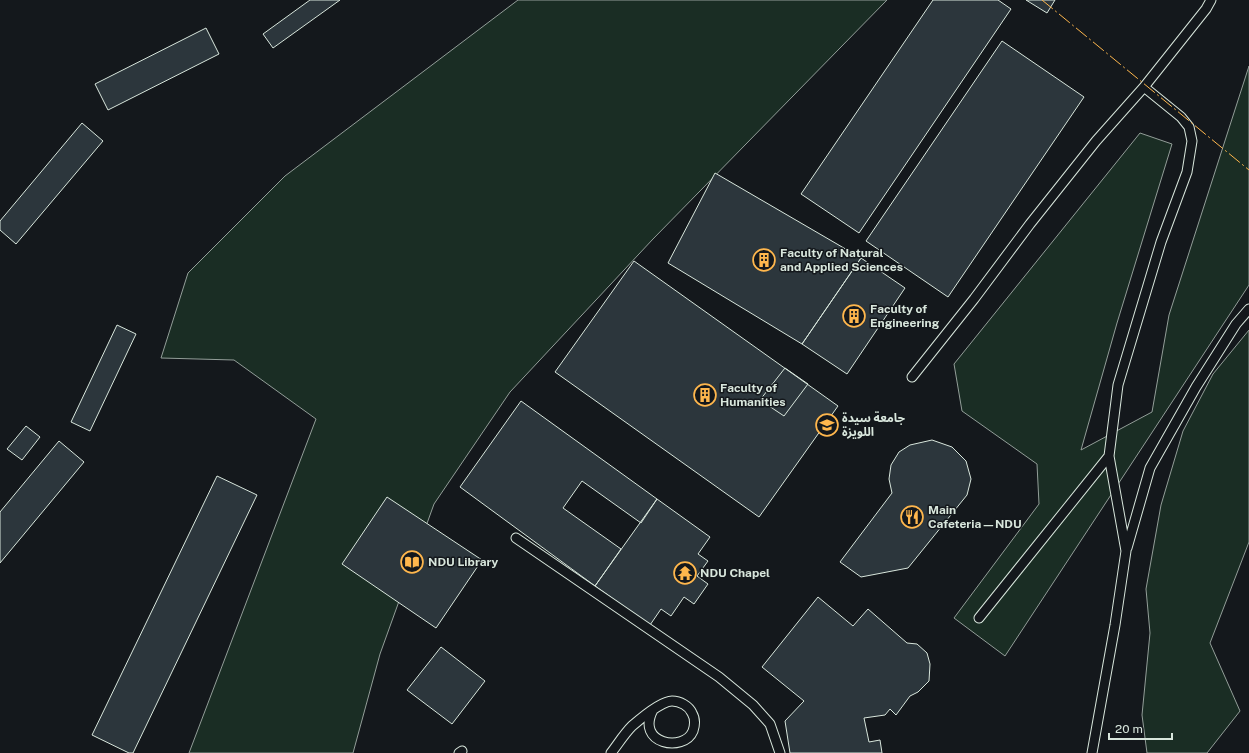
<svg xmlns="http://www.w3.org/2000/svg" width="1249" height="753" viewBox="0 0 1249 753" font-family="'Public Sans','Noto Sans Arabic',sans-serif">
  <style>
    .green { fill: #1a2d24; stroke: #939e99 }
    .building { fill: #2c363c; stroke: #d8e6dc }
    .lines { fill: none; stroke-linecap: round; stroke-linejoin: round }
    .lane-casing { stroke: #d8e6dc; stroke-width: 11 }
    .lane { stroke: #14181c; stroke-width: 9 }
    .power { stroke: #ffb74d; stroke-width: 1; stroke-dasharray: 14 3 2 3; stroke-linecap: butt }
    .labels { text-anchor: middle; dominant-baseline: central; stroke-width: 3; stroke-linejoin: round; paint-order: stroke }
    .poi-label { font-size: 12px; font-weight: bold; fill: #d8e6dc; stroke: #14181c; text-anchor: start }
  </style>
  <rect width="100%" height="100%" fill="#14181c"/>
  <path class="green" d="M518,0h369l-234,239 -143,153 -76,112 -54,150 -27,99h-164l127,-334 -82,-59 -73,-2 27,-85 97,-97z
    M1249,66v219l-244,371 -51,-38 85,-114 -2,-40 -75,-53 -8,-47 186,-231 32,11 -55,179 -36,127 71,-38 17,-97z
    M1249,330v212l-39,101 30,68 -33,42h-60l-5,-38 8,-82 -4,-44 15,-84 22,-74 30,-57z"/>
  <path class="building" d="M310,0h30l-67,48 -10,-14z
    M933,0h65l13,9 -152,224 -58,-39z
    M1026,0h29l-8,13z
    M206,28l13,26 -111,56 -13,-26z
    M1002,41l82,56 -136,200 -82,-56z
    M82,123l21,18 -87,103 -16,-14v-9z
    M715,173l146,85 -59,86 -134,-81z
    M861,258l44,30 -58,86 -45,-30z
    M634,261l204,145 -79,111 -204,-145z
    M117,325l19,9 -46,97 -19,-9z
    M785,368l23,16 -24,32 -24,-16z
    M521,401l136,98 -16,24 -59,-42 -19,27 58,41 -26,37 -135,-99z
    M26,426l14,11 -18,23 -15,-11z
    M932,440l20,7 14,14 5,18 -4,16 -59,73 -47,9 -21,-15 52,-69 -3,-14 2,-14 8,-13 11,-7z
    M59,441l25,21 -84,101v-51z
    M217,476l40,19 -124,258h-4l-37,-18z
    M387,497l95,63 -46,68 -94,-64z
    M657,499l53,38 -12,17 10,7 -11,15 11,8 -14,20 -10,-7 -13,19 -10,-7 -11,16 -55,-39z
    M818,597l35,29 15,-17 39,34 10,1 10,9 3,11 -1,17 -11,11 -8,4 -14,19 -6,-6 -5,6 -21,3 5,24 11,-2 2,13h-92l-5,-32 19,-20 -42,-34z
    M441,647l44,34 -33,43 -45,-34z"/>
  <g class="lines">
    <g class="lane-casing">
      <path id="lane" d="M1144,87l62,-78 5,-9
        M912,377l62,-78 56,-75 66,-83 48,-54 37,30 8,10 3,14 -5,31 -26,70 -43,143 -9,71 17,95 -11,74 -23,128
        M516,538l203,139 34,28 17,19 10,29
        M1127,548l23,-80 46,-81 40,-63 13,-15
        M979,618l130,-162
        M459,753l3,-2
        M611,753c7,-9 13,-19 21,-27 8,-7 30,-25 40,-25 8,0 17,5 20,12 3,5 3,12 1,18 -9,22 -58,13 -40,-21"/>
    </g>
    <use href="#lane" class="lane"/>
    <path class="power" d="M1042,0l207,170"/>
  </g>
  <defs>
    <g id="building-ring" transform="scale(1.15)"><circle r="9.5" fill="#14181c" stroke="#ffb74d" stroke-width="1.5"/><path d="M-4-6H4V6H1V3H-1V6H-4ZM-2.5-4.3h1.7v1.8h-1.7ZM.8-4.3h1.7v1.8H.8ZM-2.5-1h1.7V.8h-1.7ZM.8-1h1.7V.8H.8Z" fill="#ffb74d"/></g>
    <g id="university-ring" transform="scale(1.15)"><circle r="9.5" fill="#14181c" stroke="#ffb74d" stroke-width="1.5"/><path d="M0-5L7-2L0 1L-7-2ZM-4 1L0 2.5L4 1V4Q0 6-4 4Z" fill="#ffb74d"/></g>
    <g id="restaurant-ring" transform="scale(1.15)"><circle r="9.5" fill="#14181c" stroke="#ffb74d" stroke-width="1.5"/><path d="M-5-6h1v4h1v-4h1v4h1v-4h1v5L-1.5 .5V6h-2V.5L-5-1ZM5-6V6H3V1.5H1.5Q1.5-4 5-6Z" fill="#ffb74d"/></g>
    <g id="library-ring" transform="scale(1.15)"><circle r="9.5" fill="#14181c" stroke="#ffb74d" stroke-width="1.5"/><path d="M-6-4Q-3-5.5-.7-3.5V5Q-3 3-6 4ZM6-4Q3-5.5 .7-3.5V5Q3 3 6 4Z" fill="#ffb74d"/></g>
    <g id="temple-ring" transform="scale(1.15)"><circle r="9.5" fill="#14181c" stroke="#ffb74d" stroke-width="1.5"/><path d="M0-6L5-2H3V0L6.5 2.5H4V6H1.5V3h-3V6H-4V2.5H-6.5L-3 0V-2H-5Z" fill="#ffb74d"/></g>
  </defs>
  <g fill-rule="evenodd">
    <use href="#building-ring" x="764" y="260"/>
    <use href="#building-ring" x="854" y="316"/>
    <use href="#building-ring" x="705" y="395"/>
    <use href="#university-ring" x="827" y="425"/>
    <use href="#restaurant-ring" x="912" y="517"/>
    <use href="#library-ring" x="412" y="562"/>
    <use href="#temple-ring" x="685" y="573"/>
  </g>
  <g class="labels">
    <g class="poi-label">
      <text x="780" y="253">Faculty of Natural<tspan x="780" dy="14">and Applied Sciences</tspan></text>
      <text x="870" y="309">Faculty of<tspan x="870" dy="14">Engineering</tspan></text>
      <text x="720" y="388">Faculty of<tspan x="720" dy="14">Humanities</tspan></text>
      <text x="842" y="418">جامعة سيدة<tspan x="842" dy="14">اللويزة</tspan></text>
      <text x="928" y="510">Main<tspan x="928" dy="14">Cafeteria—NDU</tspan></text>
      <text x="428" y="562">NDU Library</text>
      <text x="700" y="573">NDU Chapel</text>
    </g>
  </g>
  <path d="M1109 733v6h63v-6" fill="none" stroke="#d8e6dc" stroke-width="2"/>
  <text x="1115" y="733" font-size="12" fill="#d8e6dc" stroke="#14181c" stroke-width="3" paint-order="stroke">20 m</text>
</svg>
